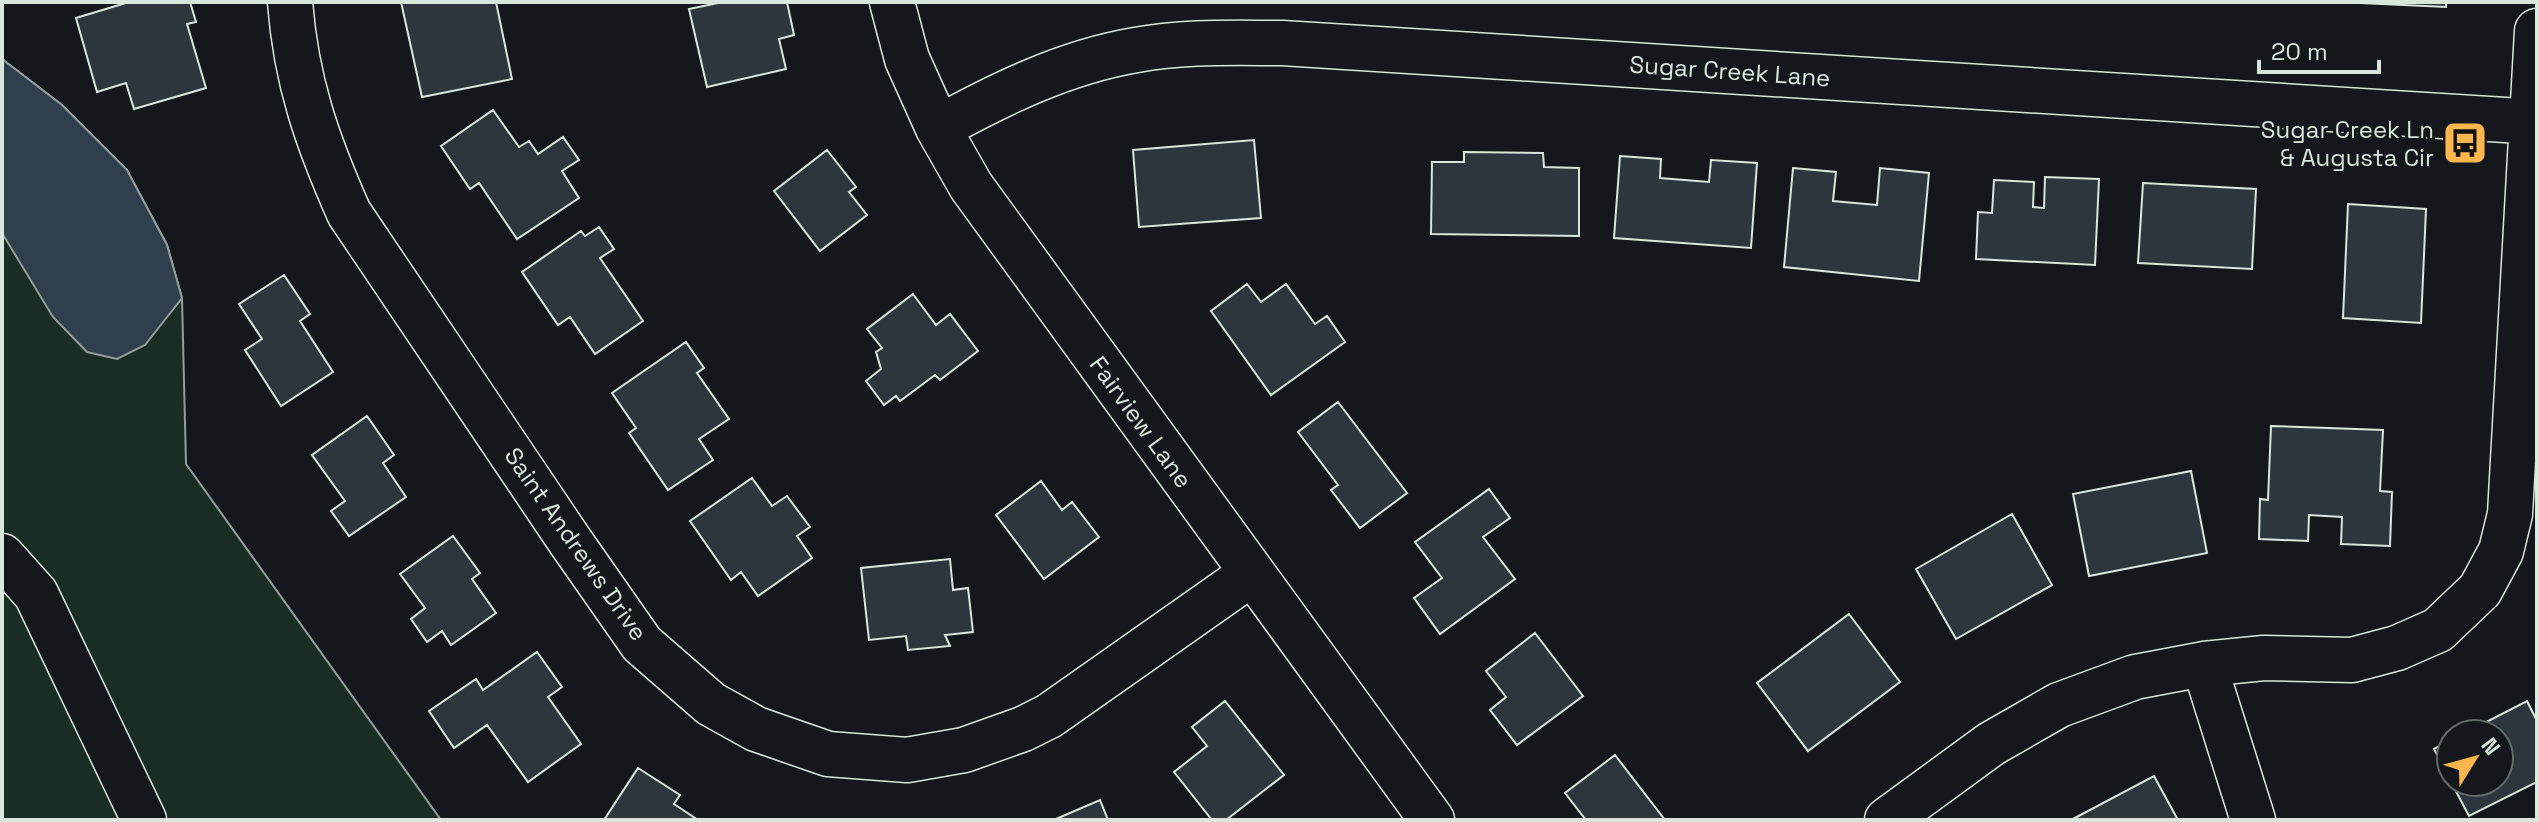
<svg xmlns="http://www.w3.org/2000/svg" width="2539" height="822" viewBox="0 0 2539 822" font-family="'Space Grotesk',sans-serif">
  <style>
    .green { fill: #1a2d24; stroke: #939e99; stroke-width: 2 }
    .water { fill: #2f3f4d; stroke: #939e99; stroke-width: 2 }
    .building { fill: #2c363c; stroke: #d8e6dc; stroke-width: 2 }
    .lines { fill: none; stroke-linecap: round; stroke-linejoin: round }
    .minor-casing { stroke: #d8e6dc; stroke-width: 47 }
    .minor { stroke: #14181c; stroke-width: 44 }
    .labels { text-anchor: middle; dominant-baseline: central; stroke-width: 6; stroke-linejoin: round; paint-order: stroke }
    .street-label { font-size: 24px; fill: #d8e6dc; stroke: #14181c }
    .poi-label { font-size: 24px; fill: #d8e6dc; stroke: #14181c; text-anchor: end }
  </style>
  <rect width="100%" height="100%" fill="#14181c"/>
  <path class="green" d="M2,59l60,46 65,65 40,75 15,53 4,166 255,356h-439z"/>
  <path class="water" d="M2,59l60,46 65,65 40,75 15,53 -37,47 -28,14 -30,-7 -34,-35 -51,-84z"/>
  <path class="building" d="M129,2h61l6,20 -9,2 19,64 -72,21 -8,-26 -29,9 -21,-74z
    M401,2h95l16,77 -90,18z
    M723,2h64l7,33 -15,4 7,30 -79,18 -18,-78z
    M2338,2h108v5z
    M493,110l26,37 10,-6 9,13 25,-17 16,23 -17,11 17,27 -62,41 -38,-56 -9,6 -29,-43z
    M1254,140l7,78 -122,9 -6,-77z
    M827,150l29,37 -7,5 18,23 -47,36 -46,-60z
    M1464,152l79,1 1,14 35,1v68l-148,-2 1,-72h32z
    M1620,156l41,3 -1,19 49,4 2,-22 46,3 -6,85 -137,-10z
    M1793,168l43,4 -3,29 44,4 3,-37 49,5 -10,108 -135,-14z
    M2045,177l54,2 -4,86 -119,-6 2,-47 14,1 2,-33 40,2 -1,25 11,1z
    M2143,183l113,6 -4,80 -114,-6z
    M2348,204l78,5 -5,114 -78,-5z
    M599,227l15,22 -14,9 43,63 -48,33 -25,-37 -12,8 -36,-53 59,-41 4,5z
    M284,275l26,39 -10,7 33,51 -52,34 -36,-56 17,-11 -23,-35z
    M1247,284l14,18 25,-18 29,40 12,-8 18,26 -74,53 -60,-84z
    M913,294l23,31 14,-11 28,37 -38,29 -5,-5 -35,26 -4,-5 -12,9 -18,-24 15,-12 -5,-17 6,-4 -15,-19z
    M686,342l18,26 -7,5 32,46 -30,20 14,21 -45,30 -39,-57 7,-5 -24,-35z
    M1338,402l69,91 -47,35 -29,-38 7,-5 -40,-53z
    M367,416l27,39 -11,8 23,34 -57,39 -18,-25 14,-10 -33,-46z
    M2271,426l112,4 -3,61 12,1 -2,54 -49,-2 1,-27 -33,-2 -1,26 -49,-2 1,-40 8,1z
    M2191,471l16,82 -118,23 -16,-82z
    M752,478l20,28 15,-10 23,31 -13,9 15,22 -54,38 -17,-24 -10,8 -41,-59z
    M1041,481l21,29 10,-8 27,35 -55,42 -48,-64z
    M1489,489l21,29 -27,19 32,42 -75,55 -26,-36 28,-20 -27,-36z
    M2012,514l40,71 -96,54 -40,-70z
    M453,536l27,37 -8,6 24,34 -45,32 -9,-14 -15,11 -16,-23 14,-11 -25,-34z
    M950,559l3,31 15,-2 5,44 -28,3 5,11 -42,4 -2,-14 -37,4 -8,-72z
    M1849,614l51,68 -92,69 -51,-68z
    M1535,633l48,63 -66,49 -27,-35 16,-13 -20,-26z
    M537,652l25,35 -14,10 33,47 -53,38 -41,-57 -33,23 -25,-37 47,-32 7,11z
    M1225,701l59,74 -58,45h-14l-38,-48 33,-26 -15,-19z
    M2527,701l10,20v61l-68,34 -18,-34h48v-48h-36z
    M2451,740v41l-17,-32z
    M1615,755l50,65h-79l-21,-27z
    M638,768l42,27 -6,9 24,16h-94z
    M2154,776l24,44h-107z
    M1100,800l8,20h-52v-1z"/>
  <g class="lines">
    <g class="minor-casing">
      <path id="minor" d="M290,2c6,79 27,139 59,211l221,328 72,103 69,60 45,25 72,25 79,6 57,-10 59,-21 26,-13 202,-142
        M892,2l15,57 31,69 33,58 461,634
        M938,128c62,-34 127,-66 198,-78 47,-9 97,-7 146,-7l1255,79
        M2,556l34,38 108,226
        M2204,664l49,156
        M1887,820l104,-76 68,-39 76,-28 69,-13 60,-6 88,2 45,-12 41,-18 42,-40 21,-39 9,-37 27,-483"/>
    </g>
    <use href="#minor" class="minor"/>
  </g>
  <defs>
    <g id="bus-square" transform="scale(2.3)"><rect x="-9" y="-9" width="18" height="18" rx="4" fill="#ffb74d" stroke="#14181c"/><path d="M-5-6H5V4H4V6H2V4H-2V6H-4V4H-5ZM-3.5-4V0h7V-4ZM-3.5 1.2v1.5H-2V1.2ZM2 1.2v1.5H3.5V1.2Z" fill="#111"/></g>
  </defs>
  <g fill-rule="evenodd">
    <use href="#bus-square" x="2465" y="143"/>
  </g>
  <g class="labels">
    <g class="street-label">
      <text transform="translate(1730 71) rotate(4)">Sugar Creek Lane</text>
      <text transform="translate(1141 422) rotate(54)">Fairview Lane</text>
      <text transform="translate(576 544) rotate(55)">Saint Andrews Drive</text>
    </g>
    <g class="poi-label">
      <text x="2434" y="129">Sugar Creek Ln<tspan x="2434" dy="28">&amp; Augusta Cir</tspan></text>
    </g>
  </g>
  <rect width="2539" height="822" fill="none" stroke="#d8e6dc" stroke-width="8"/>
  <g transform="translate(2475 758) rotate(53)"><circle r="38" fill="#14181c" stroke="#626a69" stroke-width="2"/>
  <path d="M0-6L14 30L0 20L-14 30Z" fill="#ffb74d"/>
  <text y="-12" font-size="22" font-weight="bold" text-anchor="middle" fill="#d8e6dc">N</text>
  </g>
  <path d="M2259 60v12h120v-12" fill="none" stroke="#d8e6dc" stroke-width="4"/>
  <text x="2271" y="60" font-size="24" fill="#d8e6dc" stroke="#14181c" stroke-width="6" paint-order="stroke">20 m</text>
</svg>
